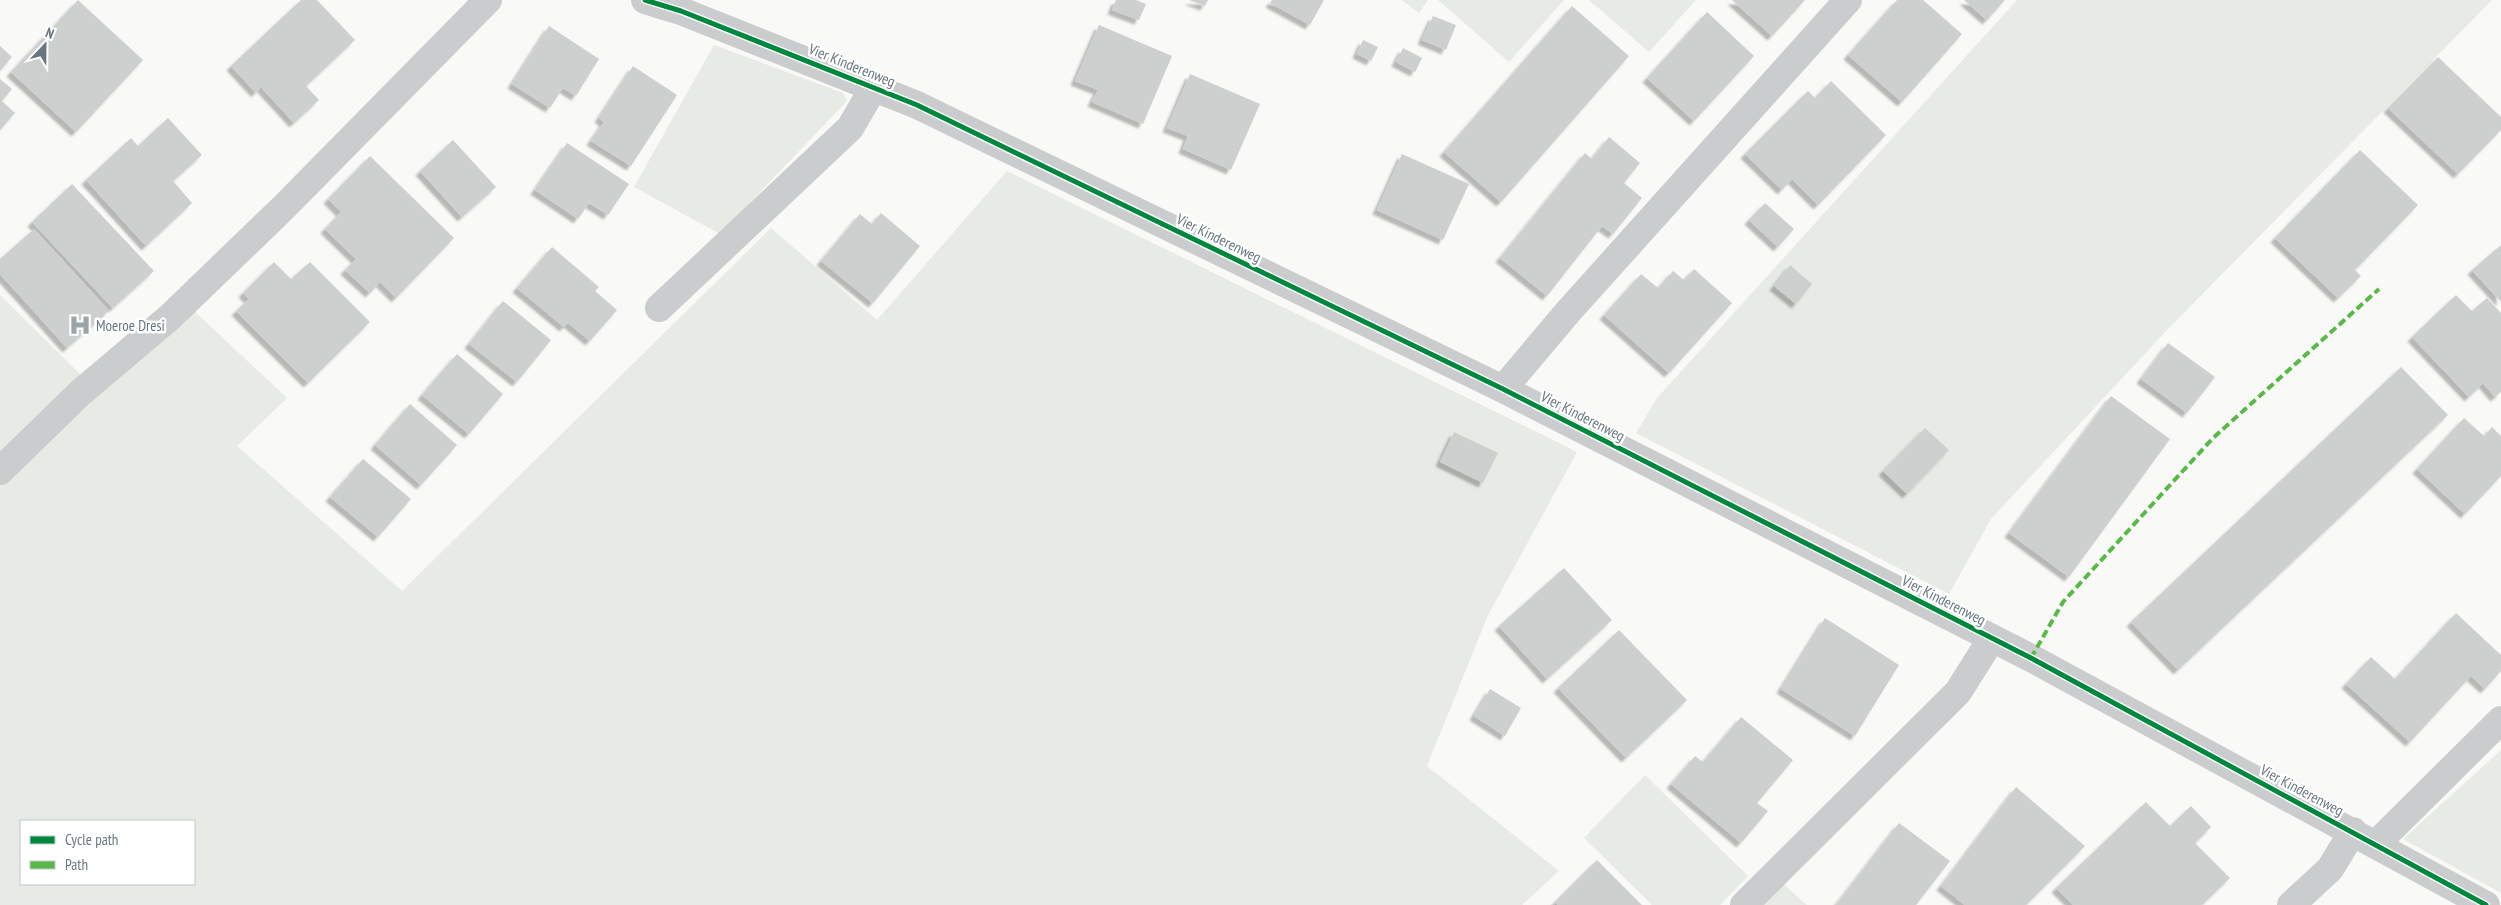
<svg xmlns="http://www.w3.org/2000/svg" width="2501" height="905" viewBox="0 0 2501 905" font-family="'PT Sans Narrow',sans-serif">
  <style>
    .green { fill: #e8eae6; fill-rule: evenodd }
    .building { fill: #ced0d0; filter: url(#shadow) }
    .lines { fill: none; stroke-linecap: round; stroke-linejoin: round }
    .minor { stroke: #cacccd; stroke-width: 28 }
    .quiet { stroke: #58b947; stroke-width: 4; stroke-dasharray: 8 4; stroke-linecap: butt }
    .cycleway-casing { stroke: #fff; stroke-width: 8 }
    .cycleway { stroke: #00873e; stroke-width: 5 }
    .labels { text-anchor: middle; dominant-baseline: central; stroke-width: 5; stroke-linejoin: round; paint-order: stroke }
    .street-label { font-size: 15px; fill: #68767f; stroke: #fff }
    .poi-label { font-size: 15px; fill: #68767f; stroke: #fff; text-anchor: start }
  </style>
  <defs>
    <filter id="shadow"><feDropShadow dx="-4.5" dy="4.5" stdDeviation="1" flood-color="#0004"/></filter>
  </defs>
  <rect width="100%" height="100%" fill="#f9f9f8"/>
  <path class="green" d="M1402,0h26l-9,13z
    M1438,0h126l-55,62z
    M1589,0h107l-47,52z
    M2017,0h475l-326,331 -175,188 -42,75 -313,-161 21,-35z
    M714,45l129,48 4,8 -127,133 -86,-47z
    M1007,171l570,281 -89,163 -61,151 132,105 -37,34h-1522v-419l61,-60 131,-117 95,89 -50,48 165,145 369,-363 106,92zM21,821h173v63h-173z
    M0,295l82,81 -82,80z
    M2501,750v143l-98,-54z
    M1645,775l103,101 -28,29h-68l-68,-67z
    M1783,884l24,21h-46z"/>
  <path class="building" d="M78,0l65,60 -67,72 -65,-60z
    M301,0h16l38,40 -49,46 13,14 -25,23 -33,-36 -5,6 -25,-27z
    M1116,0h20l10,4 -7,16 -27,-10z
    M1189,0h19l-3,6z
    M1272,0h52l-14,25 -40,-22z
    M1732,0h73l-33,36z
    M1897,0h26l39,34 -60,68 -54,-47z
    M1964,0h41l-18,20z
    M1572,6l57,50 -128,146 -57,-50z
    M1707,12l47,44 -60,65 -47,-43z
    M1433,16l23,9 -10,25 -24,-10z
    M1099,25l73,31 -29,68 -51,-22 6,-12 -23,-9z
    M549,26l50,33 -23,37 -13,-8 -13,20 -38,-24z
    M1363,40l15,7 -7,14 -14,-7z
    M0,46l12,11 -12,14z
    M1403,48l19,10 -7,14 -19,-10z
    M2438,57l63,60v13l-43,44 -70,-66z
    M633,66l44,29 -46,71 -40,-25 13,-19 -5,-4z
    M1190,74l70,30 -29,66 -48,-21 5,-13 -21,-8z
    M0,79l12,10 -10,12 13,12 -15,17z
    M1831,81l55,54 -68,70 -26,-26 -10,11 -37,-36 63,-63 7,7z
    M168,118l34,37 -29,26 19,22 -46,43 -60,-66 45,-42 7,8z
    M1609,137l31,26 -16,20 18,15 -29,36 -11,-8 -55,70 -47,-38 85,-105 7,6z
    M453,140l43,47 -34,30 -42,-46z
    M567,143l62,41 -21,31 -19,-12 -11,16 -43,-29z
    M2360,150l58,55 -63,65 6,6 -23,22 -63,-60z
    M1402,154l67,30 -26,56 -66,-30z
    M370,156l84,82 -58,60 -16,-16 -10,11 -25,-23 11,-11 -31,-30 16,-17 -13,-13z
    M72,184l82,87 -41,37 -81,-86z
    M1765,203l29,26 -16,18 -29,-27z
    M881,213l39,33 -47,57 -52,-42 39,-47 12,10z
    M34,229l75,82 -42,37 -67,-74v-15z
    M2501,245v57l-29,-32z
    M552,247l47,40 -4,4 22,19 -27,31 -22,-18 -4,4 -47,-39z
    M274,262l17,17 19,-17 60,60 -62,61 -72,-72 13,-12 -6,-6z
    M1790,265l22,19 -16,20 -22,-18z
    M1694,269l38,34 -63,70 -65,-58 37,-41 17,14 15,-17 11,9z
    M2456,295l16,16 15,-13 14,15v79l-6,5 -12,-14 -14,14 -57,-60z
    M503,301l48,39 -34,42 -48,-38z
    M2168,343l47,34 -28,36 -46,-34z
    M457,354l46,40 -34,40 -47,-39z
    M2401,367l47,48 -270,255 -47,-48z
    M2111,396l59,43 -101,138 -60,-44z
    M410,404l47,41 -36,40 -46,-40z
    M2464,418l20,18 8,-9 9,9v40l-36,38 -48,-45z
    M1925,428l24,22 -42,44 -24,-23z
    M1454,432l44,21 -15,30 -43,-21z
    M363,459l48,40 -33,38 -48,-40z
    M1564,568l48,52 -65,59 -48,-53z
    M2456,613l45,42v16l-16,18 -14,-13 -61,66 -64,-58 25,-27 24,22z
    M1825,618l74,47 -44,71 -74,-47z
    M1619,630l68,70 -61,58 -68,-70z
    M1490,689l31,19 -16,28 -31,-20z
    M1741,717l52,43 -36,43 11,8 -27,32 -70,-59 24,-28 8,6z
    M2016,787l69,59 -59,59h-61l-24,-19z
    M2146,802l24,24 21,-20 20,21 -16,16 35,35 -28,27h-129l-17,-17z
    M1899,823l51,38 -34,44h-80z
    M1597,860l45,45h-84l-3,-3z"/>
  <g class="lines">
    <path class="minor" d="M645,0l36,11 236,94 586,284 528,269 455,247
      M659,308l191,-180 24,-41
      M1503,389l64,-76 281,-313
      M0,471l80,-78 90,-76 115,-111 203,-206
      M2376,844l125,-124
      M1744,905l214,-213 34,-54
      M2291,905l39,-36 23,-38"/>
    <path class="quiet" d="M2031,658l32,-56 150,-164 166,-149"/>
    <g class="cycleway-casing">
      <path id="cycleway" d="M645,0l36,11 236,94 586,284 528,269 455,247"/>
    </g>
    <use href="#cycleway" class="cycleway"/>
  </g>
  <defs>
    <g id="hospital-bare" transform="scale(1.725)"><path d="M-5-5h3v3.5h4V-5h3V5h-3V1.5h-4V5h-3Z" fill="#9ba4a9" stroke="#fff" stroke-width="2.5" paint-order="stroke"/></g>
  </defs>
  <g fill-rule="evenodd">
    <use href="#hospital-bare" x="80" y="325"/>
  </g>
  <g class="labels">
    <g class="street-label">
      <text transform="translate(852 65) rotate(22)">Vier Kinderenweg</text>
      <text transform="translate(1219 238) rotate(26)">Vier Kinderenweg</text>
      <text transform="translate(1583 416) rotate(27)">Vier Kinderenweg</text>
      <text transform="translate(1944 600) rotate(27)">Vier Kinderenweg</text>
      <text transform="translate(2302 790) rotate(28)">Vier Kinderenweg</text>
    </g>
    <g class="poi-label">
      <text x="96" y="325">Moeroe Dresi</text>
    </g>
  </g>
  <rect x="20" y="820" width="175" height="65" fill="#ffffff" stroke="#c3c8cc"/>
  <rect x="30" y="836" width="25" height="8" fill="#00873e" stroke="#c3c8cc"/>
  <text x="65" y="845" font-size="15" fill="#68767f">Cycle path</text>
  <rect x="30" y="861" width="25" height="8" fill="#58b947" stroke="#c3c8cc"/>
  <text x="65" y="870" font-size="15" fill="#68767f">Path</text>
  <g transform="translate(45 45) rotate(22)" stroke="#ffffff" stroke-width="4" paint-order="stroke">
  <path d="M0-4L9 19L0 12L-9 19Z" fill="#68767f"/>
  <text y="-8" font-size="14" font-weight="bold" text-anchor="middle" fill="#68767f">N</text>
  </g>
</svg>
